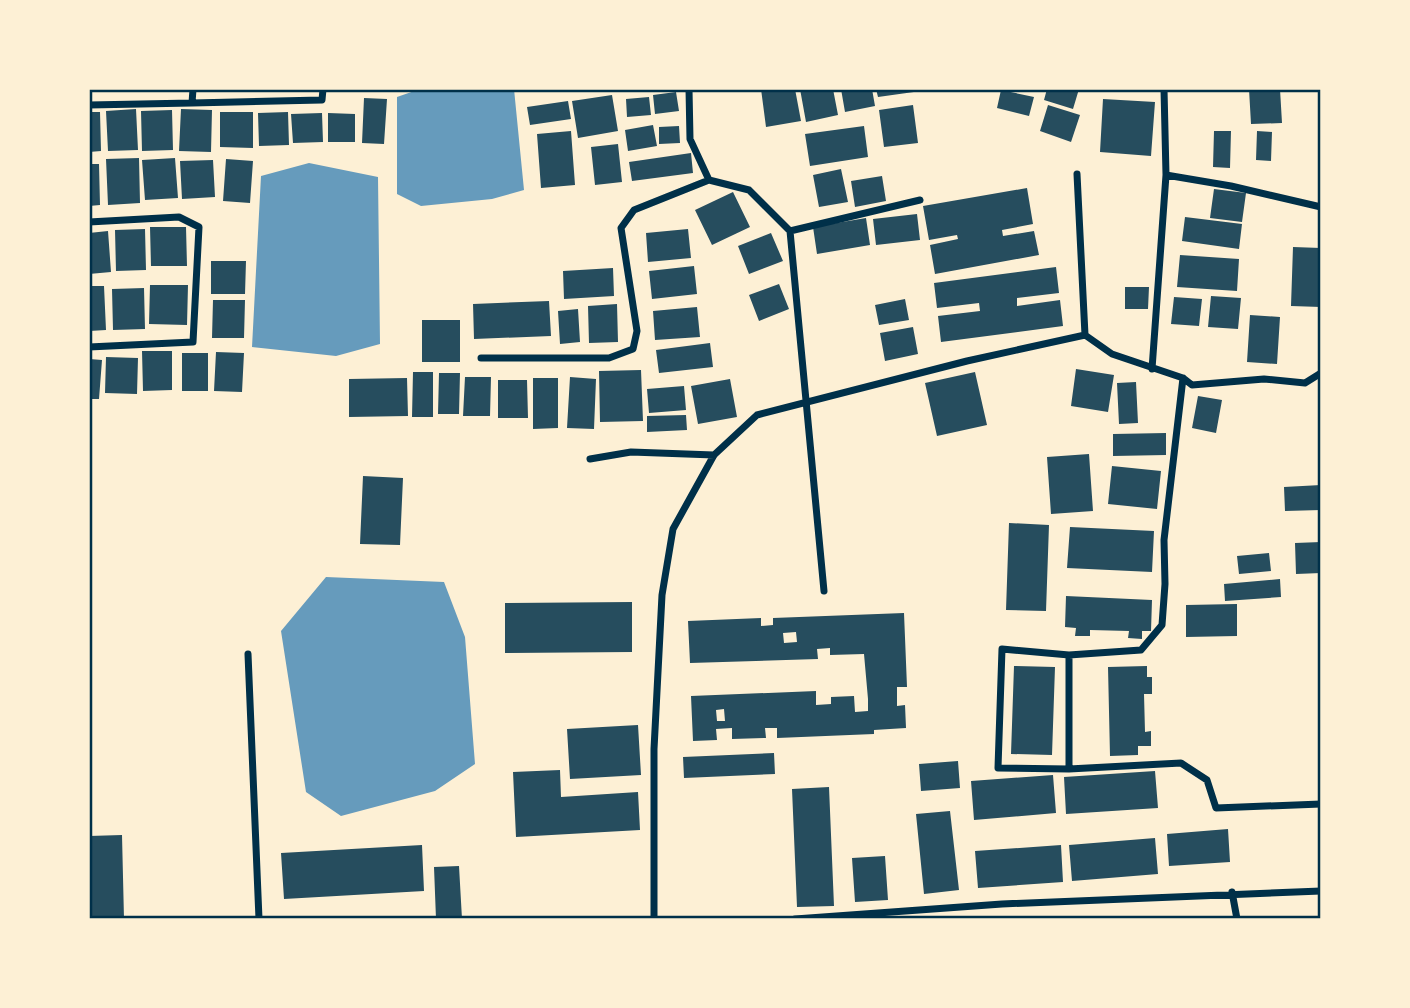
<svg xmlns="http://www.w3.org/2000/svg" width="1410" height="1008" viewBox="0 0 1410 1008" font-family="Montserrat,sans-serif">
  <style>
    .water { fill: #669bbc }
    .building { fill: #264d5e; fill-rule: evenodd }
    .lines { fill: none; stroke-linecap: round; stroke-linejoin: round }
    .minor { stroke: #003049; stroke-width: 7 }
    .neatline { fill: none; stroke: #003049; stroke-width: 2.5 }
  </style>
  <rect width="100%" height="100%" fill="#fdf0d5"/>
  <path class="water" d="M420,89h94l10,101 -32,9 -71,7 -24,-12v-97z
    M309,163l69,14 2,167 -44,12 -84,-9 9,-171z
    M326,577l118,5 21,55 10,127 -40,27 -94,25 -35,-24 -25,-161z"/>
  <path class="building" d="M761,89h34l6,32 -35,6z
    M800,89h33l5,26 -32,7z
    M841,89h31l3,17 -30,6z
    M876,89h44l1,2 -43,6z
    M1047,89h32l-6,20 -29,-9z
    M1249,89h31l2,34 -31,1z
    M1001,90l33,7 -5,19 -32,-8z
    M676,92l3,19 -24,3 -2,-19z
    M612,95l6,36 -40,7 -6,-37z
    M649,97l2,18 -24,2 -1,-18z
    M364,98l23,1 -3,45 -22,-1z
    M1103,99l52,3 -4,54 -51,-4z
    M568,101l3,18 -41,6 -3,-18z
    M913,105l5,38 -34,4 -5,-37z
    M1048,105l32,10 -9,27 -31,-11z
    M136,109l2,41 -30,1 -2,-40z
    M181,109l31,1 -1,42 -32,-1z
    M172,110l1,40 -31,1 -1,-40z
    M89,112h11l1,39 -12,1z
    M220,112h33v36l-33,-1z
    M288,112l1,33 -30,1 -1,-33z
    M322,113l1,29 -30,1 -2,-29z
    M328,113l27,1v28h-27z
    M653,125l4,21 -29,5 -3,-21z
    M679,126l1,17 -21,1v-17z
    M864,126l4,31 -58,9 -5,-32z
    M571,131l4,54 -34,3 -4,-54z
    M1214,131h17l-1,37 -17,-1z
    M1257,131l15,1 -1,29 -15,-1z
    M618,144l4,38 -27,3 -4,-38z
    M691,153l2,20 -61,8 -3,-19z
    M139,158l1,45 -32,2 -2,-46z
    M175,158l3,40 -33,2 -3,-40z
    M226,159l27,2 -3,42 -27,-2z
    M213,160l2,37 -33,2 -2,-38z
    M89,164h10l1,41 -11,1z
    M841,169l7,33 -29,5 -6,-32z
    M882,176l4,25 -31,6 -4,-26z
    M1027,188l6,36 -31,6 1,6 31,-5 5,24 -104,19 -5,-29 28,-6 -1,-4 -28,5 -6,-34z
    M1214,189l32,4 -4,29 -32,-4z
    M733,192l17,35 -38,18 -17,-35z
    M917,214l3,26 -44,5 -3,-26z
    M1185,217l57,7 -3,25 -57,-8z
    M866,218l4,27 -53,9 -4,-27z
    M150,227h36l1,39h-36z
    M145,229l1,41 -30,1 -1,-41z
    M688,229l3,29 -43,4 -2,-29z
    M108,231l3,41 -22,2v-41z
    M771,233l12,28 -34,13 -11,-28z
    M1293,247l28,1v59l-30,-1z
    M1180,255l59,4 -2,32 -60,-4z
    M211,261h35l-1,33h-34z
    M694,266l3,28 -45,5 -3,-28z
    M1056,267l3,26 -42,5v8l43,-6 3,26 -122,16 -3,-26 42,-5 -1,-8 -42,5 -3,-25z
    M613,268l1,28 -50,3 -1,-28z
    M779,284l10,25 -30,12 -10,-26z
    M150,285h38l-1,40 -38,-1z
    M89,286h15l2,44 -17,1z
    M1125,287h24l-1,22h-23z
    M144,288l1,41 -32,1 -1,-41z
    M1211,296l30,2 -3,31 -30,-2z
    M1174,297l28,2 -3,27 -28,-2z
    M905,299l4,21 -30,5 -4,-20z
    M213,300h32l-1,38h-32z
    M549,301l2,35 -77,3 -1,-35z
    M617,304l1,38 -29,1 -1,-37z
    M697,307l3,30 -45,3 -2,-29z
    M578,309l2,33 -20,2 -2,-33z
    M1250,315l30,2 -3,47 -30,-2z
    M422,320h38v42h-38z
    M913,327l5,27 -33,7 -5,-28z
    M710,343l3,24 -54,6 -3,-23z
    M142,351h30v39l-29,1z
    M216,352l28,1 -2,39 -28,-1z
    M182,353h26v38h-26z
    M106,357l32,1 -1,36 -32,-1z
    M89,359l13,1 -3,39h-10z
    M1076,369l38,6 -6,37 -37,-6z
    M641,370l2,51 -43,1 -1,-51z
    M413,372h20v45h-21z
    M975,372l12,53 -50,11 -12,-53z
    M439,373h21l-1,41h-21z
    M465,377h26l-1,39h-27z
    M570,377l26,2 -2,50 -27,-1z
    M407,378l1,38 -59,1v-38z
    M533,378h25v50l-25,1z
    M730,379l7,38 -39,7 -7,-38z
    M498,380h29l1,38h-30z
    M1136,382l2,41 -19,1 -2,-41z
    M684,386l2,24 -37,3 -2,-24z
    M1198,396l24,4 -6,33 -24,-5z
    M686,415l1,15 -40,2v-16z
    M1166,433v22l-53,1v-22z
    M1089,454l4,57 -42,3 -4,-57z
    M1112,466l49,5 -4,38 -49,-5z
    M363,476l40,2 -3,67 -40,-1z
    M1321,485v25l-36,1 -1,-24z
    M1009,523l40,2 -3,86 -40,-1z
    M1070,527l84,4 -2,41 -85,-4z
    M1321,542v31l-25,1 -1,-31z
    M1269,553l2,18 -32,3 -2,-18z
    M1280,579l1,18 -56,4 -1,-17z
    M1066,596l86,4 -1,31h-9v8l-14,-1 1,-7 -39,-1v6h-15l1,-8 -11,-1z
    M632,602v50l-127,1v-50z
    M1237,604v32l-51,1v-32z
    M904,613l3,74h-10v19l8,-1 1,23 -32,2v4l-97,4v-10h-12l1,10 -34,1v-11l-16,1 1,11 -24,1 -2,-45 125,-5v14l15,-1v-7l23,-1 1,16 13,-1v-12l-4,-45 -34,1v-7l-13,1 1,10 -128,4 -2,-42 73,-3v8l12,-1v-7zM796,632l1,10 -13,1 -1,-10zM724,709l1,12h-8l-1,-11z
    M1014,666l41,1 -3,88 -41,-1z
    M1147,666v11h5v17h-8l1,38 6,-1v15h-13v9l-28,1 -2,-89z
    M638,725l3,50 -71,4 -3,-50z
    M774,753l1,21 -91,4 -1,-21z
    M958,761l2,27 -39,3 -2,-27z
    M560,770l1,27 77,-5 2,38 -124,7 -3,-65z
    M1155,771l3,37 -92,6 -2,-37z
    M1053,775l3,38 -82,7 -3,-39z
    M829,787l5,119 -37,1 -5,-118z
    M950,811l9,79 -35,4 -8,-80z
    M1228,829l2,33 -61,4 -2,-32z
    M122,835l2,84h-35v-83z
    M1155,838l3,36 -86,7 -3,-36z
    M422,845l2,46 -140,8 -3,-46z
    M1061,845l2,37 -85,6 -3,-37z
    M885,856l3,44 -33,2 -3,-44z
    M459,866l3,53h-26l-2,-52z"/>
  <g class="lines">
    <path class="minor" d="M689,89l1,50 19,41 40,10 41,41 34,360
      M192,103l130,-3 1,-11
      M89,105l103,-2 1,-14
      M1077,174l8,161
      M1166,175l65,11 90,21
      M89,222l90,-5 20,10 -6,115 -104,5
      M790,231l130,-31
      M481,358h128l24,-9 4,-18 -16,-103 13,-18 75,-30
      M1152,369l14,-194 -2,-86
      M1183,378l-19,162 1,44 -3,41 -21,25 -72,5 -67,-6 -4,119 71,1 112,-6 26,17 9,28 105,-4
      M590,459l41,-7 83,3
      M248,654l11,265
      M1069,655v114
      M1232,892l5,27
      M654,919v-170l8,-154 11,-66 41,-74 43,-40 210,-54 118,-26 27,19 71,24 9,7 72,-6 41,4 16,-10
      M795,919l207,-15 319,-13"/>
  </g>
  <rect width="1410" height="1008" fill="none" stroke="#fdf0d5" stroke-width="182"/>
  <rect x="91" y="91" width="1228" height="826" class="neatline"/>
</svg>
